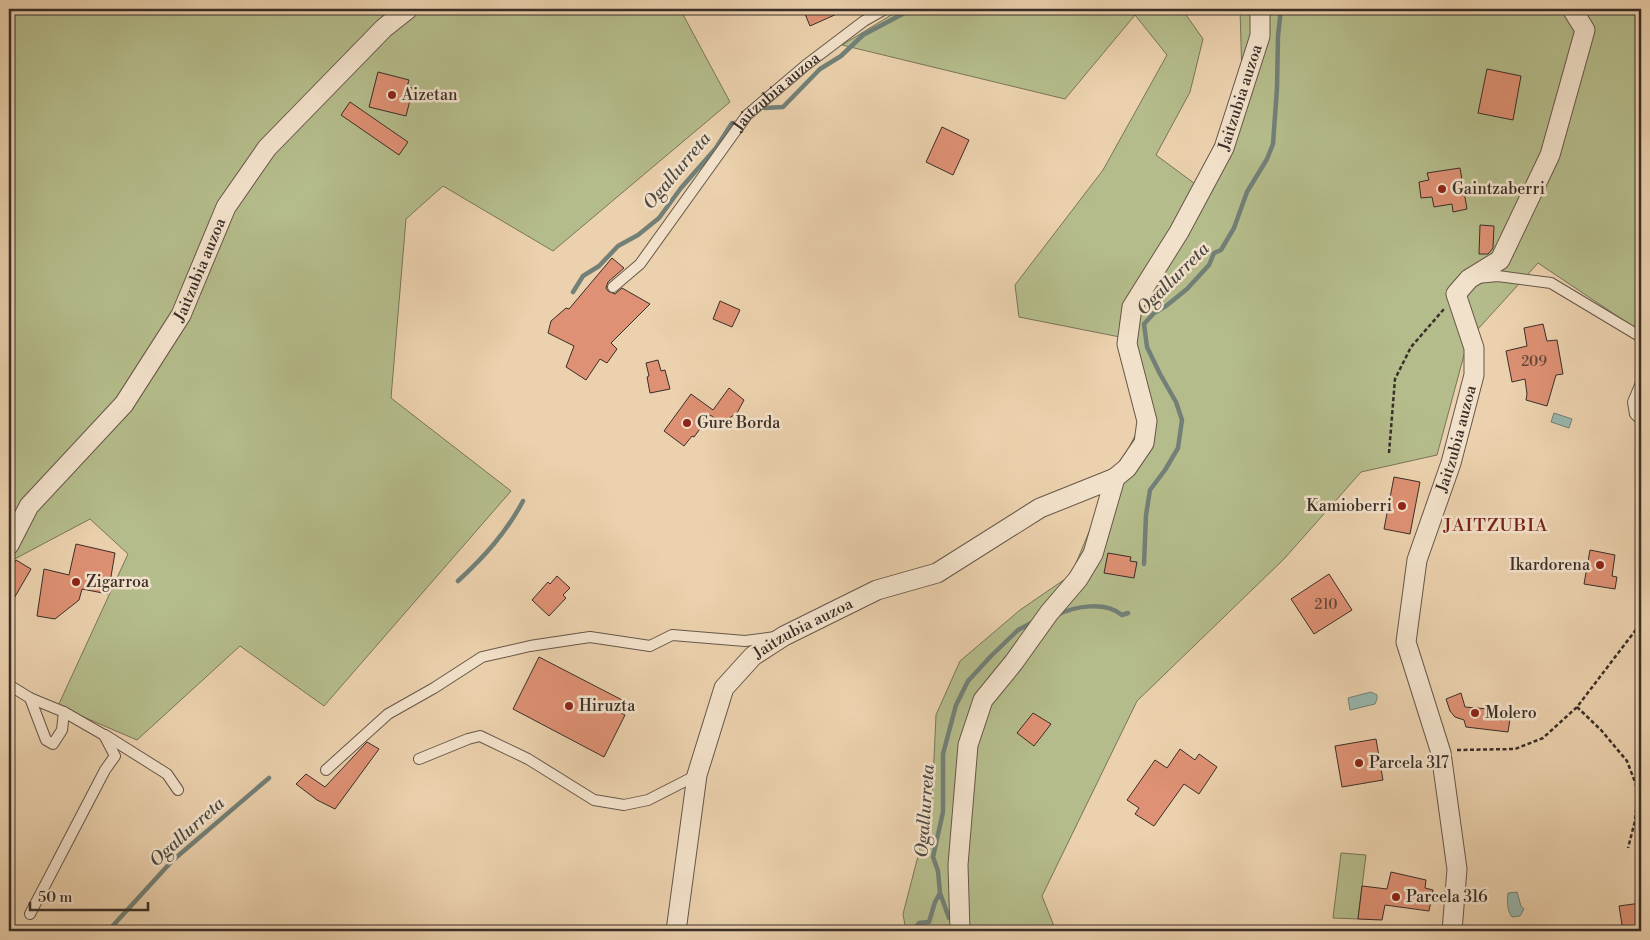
<svg xmlns="http://www.w3.org/2000/svg" width="1650" height="940" viewBox="0 0 1650 940" font-family="'Libre Bodoni',serif">
  <style>
    .green { fill: #b5bc8b; stroke: #78755a }
    .water { fill: #98b7ad; stroke: #728078 }
    .lines { fill: none; stroke-linecap: round; stroke-linejoin: round }
    .stream { stroke: #728078; stroke-width: 4.5 }
    .building { fill: #de9174; stroke: #3a2e28 }
    .lane-casing { stroke: #665749; stroke-width: 12 }
    .street-casing { stroke: #665749; stroke-width: 21 }
    .path { stroke: #3a2e28; stroke-width: 2.5; stroke-dasharray: 4 2.5; stroke-linecap: butt }
    .lane { stroke: #f2e1ca; stroke-width: 10 }
    .street { stroke: #f2e1ca; stroke-width: 19 }
    .poi-dot { fill: #8f2418; stroke: #f2e1ca; stroke-width: 2 }
    .labels { text-anchor: middle; dominant-baseline: central; stroke-width: 5; stroke-linejoin: round; paint-order: stroke }
    .number-label { font-size: 14px; fill: #63473b }
    .street-label { font-size: 16px; fill: #3a2e28; stroke: #f2e1ca }
    .poi-label { font-size: 16px; fill: #3a2e28; stroke: #f2e1ca; text-anchor: start }
    .water-label { font-size: 18px; font-style: italic; fill: #4d4943; stroke: #f2e1ca }
    .neighbourhood-label { font-size: 18px; letter-spacing: 1px; fill: #7a1f14; stroke: #f2e1ca }
  </style>
  <rect width="100%" height="100%" fill="#ebd1ad"/>
  <filter id="stains"><feTurbulence type="fractalNoise" baseFrequency=".004" numOctaves="4"/><feColorMatrix values="0 0 0 0 .2 0 0 0 0 .09 0 0 0 0 .02 0 0 0 .5 -.17"/></filter>
  <radialGradient id="worn" r=".72"><stop offset=".6" stop-color="#630" stop-opacity="0"/><stop offset="1" stop-color="#630" stop-opacity=".3"/></radialGradient>
  <path class="green" d="M9,9h671l50,93 -177,149 -110,-65 -37,33 -15,179 120,93 -187,215 -84,-60 -103,94 -79,-34 70,-152 -38,-35 -81,43z
    M901,9h281l21,30 -13,53 -34,63 46,34 41,-78 -3,-102h401v323l-103,-69 -70,77 -31,115 -76,17 -77,87 -147,142 -95,195 14,35h-150l-3,-17 29,-112 4,-87 24,-54 60,-51 51,-35 33,-79 39,-76 -13,-81 -111,-22 -4,-32 88,-115 64,-115 -32,-40 -70,84 -223,-54z
    M1341,853l25,2 -8,64 -25,-1z"/>
  <path class="water" d="M1554,413l18,6 -3,9 -18,-6z
    M1371,692l6,3v4l-2,5 -25,6 -2,-12z
    M1517,892l4,14 3,3 -4,7 -8,1c-5,-7 -5,-15 -4,-24z"/>
  <g class="lines">
    <path class="stream" d="M765,108l18,-1 37,-38 21,-13 22,-21 49,-26
      M573,292l10,-16 16,-10 19,-20 20,-11 21,-17 22,-30 35,-40 16,-25
      M1144,564l2,-49 4,-25 15,-20 13,-22 4,-28 -6,-18 -16,-28 -13,-27 -3,-23 10,-11 12,-7 21,-17 22,-24 5,-12 7,-3 13,-22 13,-36 20,-33 6,-15 4,-56 1,-52 3,-27
      M458,581c26,-24 48,-48 65,-80
      M1057,615c18,-9 48,-14 65,0l6,-2
      M940,893l9,25
      M108,931l64,-70 97,-83
      M913,931l6,-8 10,-1 6,-20 5,-9 -2,-22 -5,-14 10,-45v-58l13,-49 12,-24 23,-25 27,-26 15,-8"/>
  </g>
  <path class="building" d="M803,9h45l-38,17z
    M1487,69l34,7 -8,44 -35,-7z
    M378,72l31,8 -2,7 6,1 -7,28 -37,-9z
    M350,102l58,40 -9,13 -58,-40z
    M942,127l27,13 -16,35 -27,-13z
    M1460,168l7,41 -14,3 -1,-8 -18,3 -2,-10 -11,1 -2,-16 10,-2 -2,-7z
    M1480,225l14,1 -1,22 -5,6h-9z
    M612,258l12,10 -16,14 -2,6 2,3 7,3 7,-6 28,16 -39,39 6,6 -10,14 -7,-4 -14,21 -20,-13 8,-21 -26,-13 3,-12 15,-13 3,1z
    M720,301l20,9 -8,17 -19,-8z
    M1543,324l4,17 10,-1 6,34 -7,1 -9,31 -21,-6 1,-6 -2,-15 -13,3 -6,-31 21,-5 -3,-18z
    M658,360l3,11 4,-1 5,19 -20,4 -3,-16 2,-1 -3,-13z
    M729,388l15,12 -7,13 -15,10 -12,-8 -16,22 -2,-1 -8,10 -20,-15 27,-37 22,16z
    M1394,477l26,5 -10,52 -26,-5z
    M76,544l39,9 -7,41 -26,-5 -3,11 -24,19 -18,-3 7,-47 25,6z
    M1590,550l25,5 -3,21 5,1 -2,12 -31,-5z
    M1108,553l23,4 -1,4 7,1 -3,16 -30,-5z
    M16,560l15,9 -22,38v-34z
    M1329,574l23,36 -38,24 -23,-35z
    M557,576l13,12 -7,7 3,3 -17,18 -17,-16 16,-18 2,2z
    M539,657l87,45 -5,11 4,2 -21,42 -91,-48z
    M1461,693l4,14 34,3 -1,9h12l-2,13 -42,-5 -2,-7 -9,-3 -5,-6 -4,-12z
    M1033,713l18,11 -17,22 -17,-13z
    M1376,739l7,41 -41,7 -7,-41z
    M367,742l12,7 -44,60 -18,-9 -21,-16 10,-10 19,13z
    M1180,749l15,11 4,-6 18,13 -18,27 -15,-10 -30,42 -19,-12 4,-6 -12,-8 28,-40 12,8z
    M1391,872l35,8 -1,8 8,2 -4,21 -44,-6 -3,15 -24,-1 4,-33 25,3z
    M1641,903v28h-18l-4,-25z"/>
  <g class="lines">
    <g class="lane-casing">
      <g id="lane">
        <path d="M1477,278l21,-2 53,7 90,54"/>
        <path id="s1" d="M613,287l27,-23 107,-149 59,-50 58,-44 21,-12"/>
        <path d="M1641,383l-8,19 2,12 6,6"/>
        <path d="M9,685l21,13 34,14 40,23 11,21 -10,14 -75,144"/>
        <path d="M30,698l16,42 7,4 9,-14 2,-18"/>
        <path d="M105,735l62,39 11,16"/>
        <path d="M419,759l49,-20 12,-3 48,23 66,41 30,5 24,-5 49,-25"/>
        <path d="M326,770l62,-56 46,-26 48,-31 48,-11 60,-9 60,9 22,-11 73,6 30,-4"/>
      </g>
    </g>
    <g class="street-casing">
      <g id="street">
        <path id="s2" d="M9,545l20,-39 95,-102 57,-89 45,-108 41,-59 117,-120 24,-19"/>
        <path id="s3" d="M676,931l21,-156 27,-87 29,-32 31,-20 93,-46 60,-17 103,-65 75,-30"/>
        <path id="s4" d="M960,931l-2,-66 10,-120 15,-45 31,-38 35,-49 29,-34 15,-25 22,-76 12,-10 17,-25 3,-22 -20,-77 5,-37 47,-75 45,-84 36,-112v-27"/>
        <path id="s5" d="M1452,931l5,-62 -16,-116 -35,-111 11,-82 34,-97 23,-88v-27l-18,-54 13,-15 31,-19 50,-105 35,-125 -13,-21"/>
      </g>
    </g>
    <path class="path" d="M1389,453l6,-74 16,-32 33,-38
      M1577,707l24,23 26,31 11,29 -3,31 -7,27
      M1457,750l58,-1 28,-11 34,-31 64,-84"/>
    <use href="#lane" class="lane"/>
    <use href="#street" class="street"/>
  </g>
  <g class="poi-dot">
    <circle cx="392" cy="95" r="5"/>
    <circle cx="1442" cy="189" r="5"/>
    <circle cx="687" cy="423" r="5"/>
    <circle cx="1402" cy="506" r="5"/>
    <circle cx="1600" cy="565" r="5"/>
    <circle cx="76" cy="582" r="5"/>
    <circle cx="569" cy="706" r="5"/>
    <circle cx="1475" cy="713" r="5"/>
    <circle cx="1359" cy="763" r="5"/>
    <circle cx="1396" cy="897" r="5"/>
  </g>
  <g class="labels">
    <g class="number-label">
      <text x="1534" y="362">209</text>
      <text x="1326" y="605">210</text>
    </g>
    <g class="street-label">
      <text stroke="none"><textPath href="#s1" startOffset="256">Jaitzubia auzoa</textPath></text>
      <text stroke="none"><textPath href="#s4" startOffset="918">Jaitzubia auzoa</textPath></text>
      <text stroke="none"><textPath href="#s2" startOffset="338">Jaitzubia auzoa</textPath></text>
      <text stroke="none"><textPath href="#s5" startOffset="506">Jaitzubia auzoa</textPath></text>
      <text stroke="none"><textPath href="#s3" startOffset="349">Jaitzubia auzoa</textPath></text>
    </g>
    <g class="poi-label">
      <text x="402" y="95">Aizetan</text>
      <text x="1452" y="189">Gaintzaberri</text>
      <text x="697" y="423">Gure Borda</text>
      <text x="1392" y="506" text-anchor="end">Kamioberri</text>
      <text x="1590" y="565" text-anchor="end">Ikardorena</text>
      <text x="86" y="582">Zigarroa</text>
      <text x="579" y="706">Hiruzta</text>
      <text x="1485" y="713">Molero</text>
      <text x="1369" y="763">Parcela 317</text>
      <text x="1406" y="897">Parcela 316</text>
    </g>
    <g class="water-label">
      <text transform="translate(677 171) rotate(-50)">Ogallurreta</text>
      <text transform="translate(1173 279) rotate(-45)">Ogallurreta</text>
      <text transform="translate(925 811) rotate(-86)">Ogallurreta</text>
      <text transform="translate(187 832) rotate(-42)">Ogallurreta</text>
    </g>
    <g class="neighbourhood-label">
      <text x="1496" y="525">JAITZUBIA</text>
    </g>
  </g>
  <rect width="1650" height="940" fill="none" stroke="#ebd1ad" stroke-width="30"/>
  <rect x="10" y="10" width="1630" height="920" fill="none" stroke="#3a2e28" stroke-width="2.5"/>
  <rect x="15" y="15" width="1620" height="910" fill="none" stroke="#3a2e28"/>
  <path d="M30 902v8h118v-8" fill="none" stroke="#3a2e28" stroke-width="2.5"/>
  <text x="38" y="902" font-size="15" fill="#3a2e28" stroke="#f2e1ca" stroke-width="4" paint-order="stroke">50 m</text>
  <rect width="100%" height="100%" filter="url(#stains)"/>
  <rect width="100%" height="100%" fill="url(#worn)"/>
</svg>
